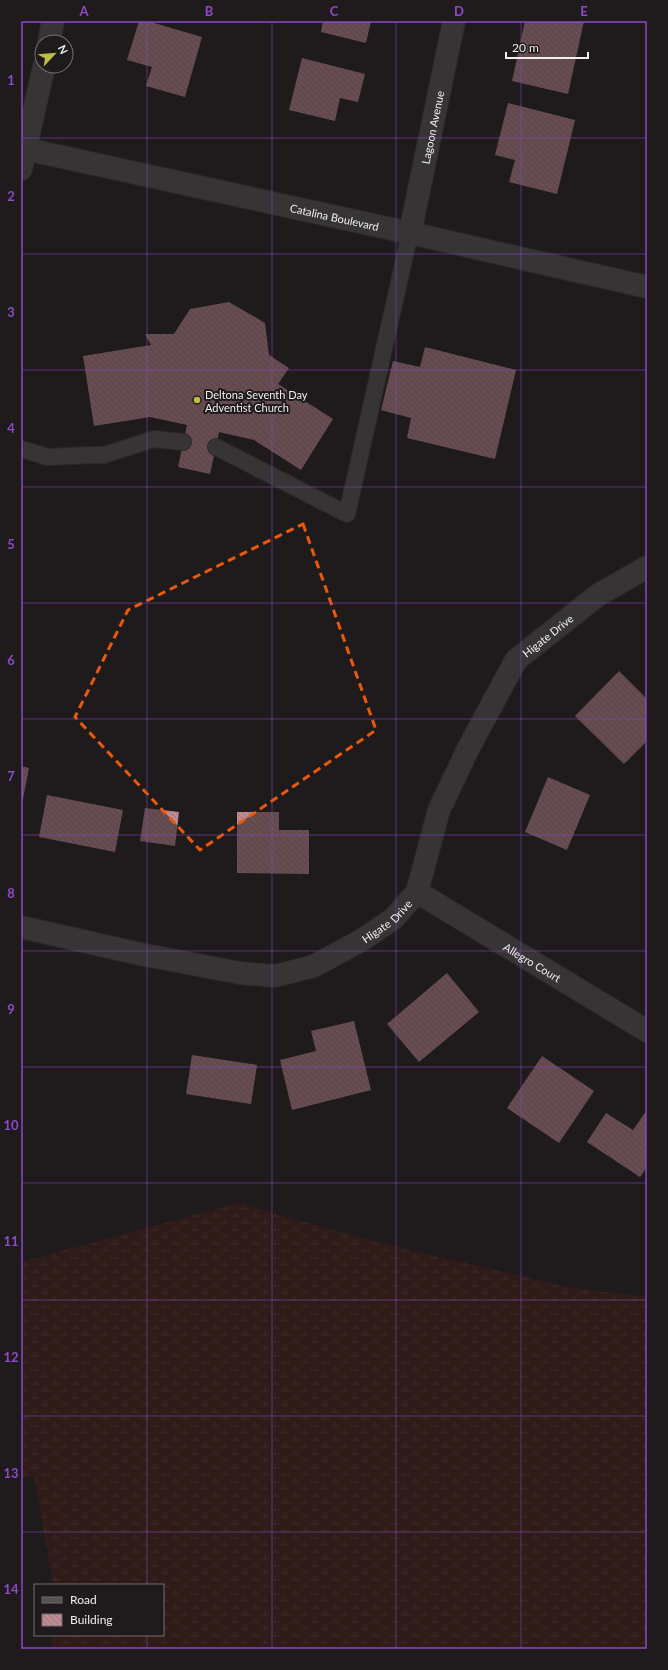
<svg xmlns="http://www.w3.org/2000/svg" width="668" height="1670" viewBox="0 0 668 1670" font-family="Lato,sans-serif">
  <style>
    .wetland { fill: url(#wetland-marsh) }
    .building { fill: url(#building-back-hatch) }
    .lines { fill: none; stroke-linecap: round; stroke-linejoin: round }
    .service-casing { stroke: #3c393a; stroke-width: 18 }
    .minor-casing { stroke: #3c393a; stroke-width: 24 }
    .tertiary-casing { stroke: #3c393a; stroke-width: 24 }
    .service { stroke: #565254; stroke-width: 16 }
    .minor { stroke: #565254; stroke-width: 22 }
    .tertiary { stroke: #565254; stroke-width: 22 }
    .marked { fill: none; stroke: #e8590c; stroke-width: 3; stroke-dasharray: 8 5; stroke-linejoin: round }
    .grid { fill: none; stroke: #8d49c6; stroke-width: 1; stroke-opacity: 0.55 }
    .poi-dot { fill: #bdbf43; stroke: #1f1b1d; stroke-width: 1.5 }
    .labels { text-anchor: middle; dominant-baseline: central; stroke-width: 4; stroke-linejoin: round; paint-order: stroke }
    .street-label { font-size: 11px; fill: #f0eeef; stroke: #1f1b1d }
    .poi-label { font-size: 11px; fill: #f0eeef; stroke: #1f1b1d; text-anchor: start }
    .neatline { fill: none; stroke: #8d49c6; stroke-width: 1.5 }
    .grid-label { font-size: 13px; text-anchor: middle; font-weight: bold; fill: #8d49c6 }
  </style>
  <defs>
    <pattern id="wetland-marsh" width="20" height="14" patternUnits="userSpaceOnUse"><rect width="20" height="14" fill="#431d13"/><path d="M1 5h8M5 5V1M11 12h8M15 12V8" fill="none" stroke="#5e3e36"/></pattern>
    <pattern id="building-back-hatch" width="6" height="6" patternUnits="userSpaceOnUse"><rect width="6" height="6" fill="#be8b91"/><path d="M-1 5l2 2M0 0l6 6M5-1l2 2" fill="none" stroke="#9b777b"/></pattern>
  </defs>
  <rect width="100%" height="100%" fill="#1f1b1d"/>
  <path class="wetland" d="M238,1203l139,39 191,45 79,10v352h-596l1,-14h111v-50h-110l-19,-109 -13,2v-216z"/>
  <path class="building" d="M139,21h8l55,16 -17,60 -39,-11 6,-19 -25,-7z
    M323,21h48l-5,22 -45,-11z
    M525,21h59l-16,73 -56,-13z
    M302,58l63,16 -7,28 -18,-4 -5,23 -46,-11z
    M508,103l67,17 -18,74 -48,-12 6,-22 -20,-5z
    M229,302l36,21 4,32 20,13 -11,16 55,35 -32,51 -47,-30 -35,-8 -9,42 -32,-7 9,-42 -37,-8 -56,9 -11,-70 68,-11 -6,-11h29l16,-25z
    M425,347l91,23 -21,89 -88,-21 4,-20 -30,-8 12,-49 27,6z
    M619,671l28,28v42l-23,23 -49,-48z
    M21,766l8,2 -7,36h-1z
    M548,777l42,18 -23,55 -42,-18z
    M47,795l76,15 -8,42 -76,-15z
    M145,808l34,4 -4,34 -35,-5z
    M237,812h42v18h30v44l-72,-1z
    M447,973l32,39 -60,50 -32,-38z
    M354,1021l17,69 -79,20 -12,-50 36,-9 -5,-20z
    M192,1055l65,10 -6,39 -65,-10z
    M542,1056l52,35 -35,52 -52,-35z
    M647,1110v57l-7,10 -53,-35 19,-29 27,17z"/>
  <g class="lines">
    <g class="service-casing">
      <path id="service" d="M216,447l131,67 63,-281
        M21,449l27,8 43,-2h13l50,-16 29,3"/>
    </g>
    <g class="minor-casing">
      <g id="minor">
        <path d="M49,42l4,-21"/>
        <path d="M21,169l23,-103"/>
        <path id="s1" d="M410,233l44,-212"/>
        <path id="s2" d="M417,892l230,139"/>
        <path id="s3" d="M21,927l119,27 100,19 35,3 39,-10 48,-26 31,-21 24,-27 22,-82 29,-61 48,-89 82,-65 49,-28"/>
      </g>
    </g>
    <g class="tertiary-casing">
      <g id="tertiary">
        <path id="s4" d="M21,148l389,85 237,54"/>
      </g>
    </g>
    <use href="#service" class="service"/>
    <use href="#minor" class="minor"/>
    <use href="#tertiary" class="tertiary"/>
  </g>
  <path d="M0 0H668V1670H0ZM303,524l73,206 -176,120 -125,-133 53,-107z" fill="#1f1b1d" fill-opacity=".55" fill-rule="evenodd"/>
  <path class="marked" d="M303,524l73,206 -176,120 -125,-133 53,-107z"/>
  <path class="grid" d="M147,21v1564M272,21v1628M396,21v1628M521,21v1628M21,138h626M21,254h626M21,370h626M21,487h626M21,603h626M21,719h626M21,835h626M21,951h626M21,1067h626M21,1183h626M21,1300h626M21,1416h626M21,1532h626M147,1635v14"/>
  <circle class="poi-dot" cx="197" cy="400" r="4"/>
  <g class="labels">
    <g class="street-label">
      <text stroke="none"><textPath href="#s1" startOffset="108">Lagoon Avenue</textPath></text>
      <text stroke="none"><textPath href="#s4" startOffset="321">Catalina Boulevard</textPath></text>
      <text stroke="none"><textPath href="#s3" startOffset="721">Higate Drive</textPath></text>
      <text stroke="none"><textPath href="#s3" startOffset="385">Higate Drive</textPath></text>
      <text stroke="none"><textPath href="#s2" startOffset="135">Allegro Court</textPath></text>
    </g>
    <g class="poi-label">
      <text x="205" y="394">Deltona Seventh Day<tspan x="205" dy="13">Adventist Church</tspan></text>
    </g>
  </g>
  <rect width="668" height="1670" fill="none" stroke="#1f1b1d" stroke-width="44"/>
  <rect x="34" y="1584" width="130" height="52" fill="#1f1b1d" stroke="#736f71"/>
  <rect x="42" y="1597" width="20" height="6" fill="#565254" stroke="#736f71"/>
  <text x="70" y="1604" font-size="12" fill="#f0eeef">Road</text>
  <rect x="42" y="1614" width="20" height="12" fill="url(#building-back-hatch)" stroke="#736f71"/>
  <text x="70" y="1624" font-size="12" fill="#f0eeef">Building</text>
  <g transform="translate(54 54) rotate(64)"><circle r="19" fill="#1f1b1d" stroke="#736f71"/>
  <path d="M0-3L7 15L0 10L-7 15Z" fill="#bdbf43"/>
  <text y="-6" font-size="11" font-weight="bold" text-anchor="middle" fill="#f0eeef">N</text>
  </g>
  <path d="M506 52v6h82v-6" fill="none" stroke="#f0eeef" stroke-width="2"/>
  <text x="512" y="52" font-size="12" fill="#f0eeef" stroke="#1f1b1d" stroke-width="3" paint-order="stroke">20 m</text>
  <rect x="22" y="22" width="624" height="1626" class="neatline"/>
  <g class="grid-label">
    <text x="84" y="16">A</text>
    <text x="209" y="16">B</text>
    <text x="334" y="16">C</text>
    <text x="459" y="16">D</text>
    <text x="584" y="16">E</text>
    <text x="11" y="85">1</text>
    <text x="11" y="201">2</text>
    <text x="11" y="317">3</text>
    <text x="11" y="433">4</text>
    <text x="11" y="549">5</text>
    <text x="11" y="665">6</text>
    <text x="11" y="781">7</text>
    <text x="11" y="898">8</text>
    <text x="11" y="1014">9</text>
    <text x="11" y="1130">10</text>
    <text x="11" y="1246">11</text>
    <text x="11" y="1362">12</text>
    <text x="11" y="1478">13</text>
    <text x="11" y="1594">14</text>
  </g>
</svg>
